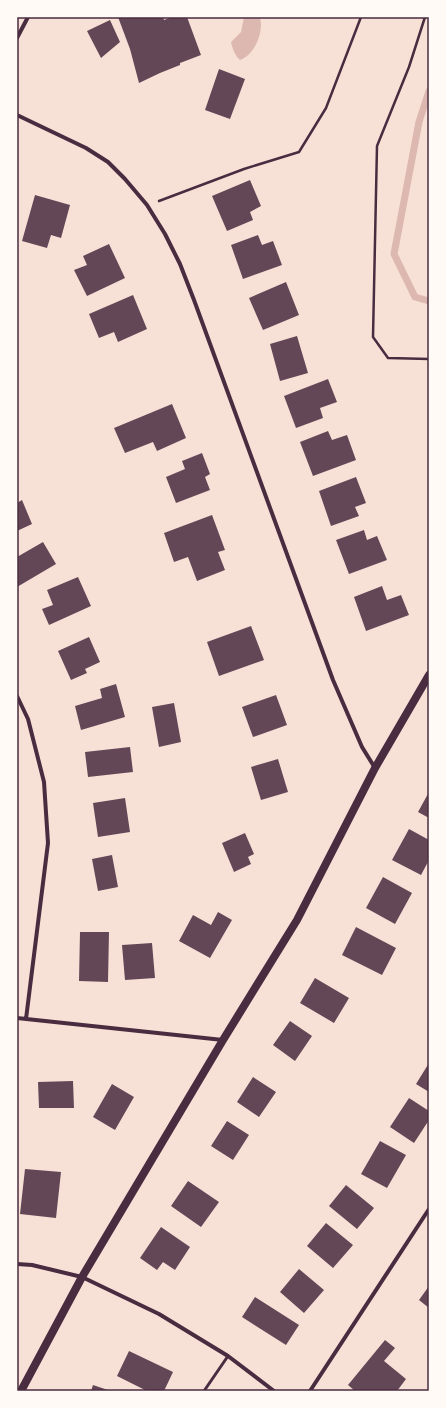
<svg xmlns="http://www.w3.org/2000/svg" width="446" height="1408" viewBox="0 0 446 1408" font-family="'Source Serif 4',serif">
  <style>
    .water { fill: #dcb8b0 }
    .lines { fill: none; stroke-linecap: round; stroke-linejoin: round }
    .stream { stroke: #dcb8b0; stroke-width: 7 }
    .building { fill: #644757 }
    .path { stroke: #4a2c40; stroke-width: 2.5 }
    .service { stroke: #4a2c40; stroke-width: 3 }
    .minor { stroke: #4a2c40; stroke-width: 4 }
    .secondary { stroke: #4a2c40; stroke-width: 8 }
    .neatline { fill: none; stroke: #4a2c40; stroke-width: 1.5 }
  </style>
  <rect width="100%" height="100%" fill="#f7e1d7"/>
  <path class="water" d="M244,17h16c4,14 -5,38 -20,43 -4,-3 -8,-12 -9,-18l10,-10z"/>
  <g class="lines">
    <path class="stream" d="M429,91l-10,31 -25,132 21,43 14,4"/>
  </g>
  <path class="building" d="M118,17h45l1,3 8,-3h15l14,38 -21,8v2l-20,8 -21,10 -9,-34z
    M110,20l10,22 -19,16 -14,-27z
    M219,69l26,10 -15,40 -25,-9z
    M250,180l11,26 -11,6 3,8 -26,11 -15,-35z
    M35,195l35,10 -9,33 -10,-3 -4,13 -25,-7z
    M258,235l4,10 11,-4 9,24 -39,14 -12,-34z
    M109,244l16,34 -38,18 -13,-26 13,-5 -4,-9z
    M286,282l13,33 -36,15 -14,-32z
    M133,295l14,34 -29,13 -4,-10 -15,6 -10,-24z
    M297,336l11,37 -28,8 -10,-37z
    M328,379l9,23 -17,6 3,10 -27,10 -12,-32z
    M172,404l14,34 -29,13 -4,-9 -28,11 -11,-25z
    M328,431l4,9 15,-5 9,25 -43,16 -13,-34z
    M202,453l8,21 -5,3 5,13 -34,13 -10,-26 19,-8 -3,-8z
    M356,477l10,26 -11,4 4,9 -28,10 -12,-35z
    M22,500l10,24 -15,7v-28z
    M212,515l13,35 -7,2 7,18 -28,11 -9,-24 -14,5 -10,-29z
    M364,530l3,10 10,-4 10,24 -38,14 -13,-34z
    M43,542l13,22 -39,23v-30z
    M78,577l13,29 -42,19 -7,-16 11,-4 -6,-15z
    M382,586l5,14 14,-5 8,20 -43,16 -12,-34z
    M251,626l13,34 -45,16 -12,-34z
    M89,637l11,25 -15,7 2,4 -16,7 -13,-29z
    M116,684l9,33 -44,13 -6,-24 27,-8 -2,-9z
    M276,695l11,30 -34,12 -11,-30z
    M174,703l7,39 -22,5 -7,-40z
    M130,747l3,25 -45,5 -3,-25z
    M278,759l10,33 -27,8 -10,-33z
    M429,792v26l-11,-6z
    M125,798l5,34 -32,5 -5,-34z
    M409,829l20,11v20l-8,15 -29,-15z
    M245,833l9,21 -6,3 3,7 -17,8 -12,-29z
    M112,855l6,32 -20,4 -6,-32z
    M383,877l29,16 -17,31 -29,-16z
    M218,912l14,8 -22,38 -31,-17 14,-26 18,10z
    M356,927l40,21 -14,27 -40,-20z
    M80,932h29l-1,50 -29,-1z
    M152,943l3,35 -30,2 -3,-35z
    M315,978l34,20 -15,25 -34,-20z
    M290,1021l22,15 -17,25 -22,-16z
    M429,1063v29l-13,-8z
    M253,1077l23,15 -17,25 -22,-15z
    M73,1081l1,27h-35l-1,-26z
    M112,1084l22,13 -19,33 -22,-13z
    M409,1098l20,13v9l-15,23 -24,-16z
    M227,1121l22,14 -16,25 -22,-14z
    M380,1141l26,14 -19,33 -26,-14z
    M25,1169l36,3 -5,46 -36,-4z
    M188,1181l31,21 -18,25 -30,-21z
    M346,1185l28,23 -17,21 -28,-23z
    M326,1223l27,22 -20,23 -26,-22z
    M161,1227l29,20 -15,23 -12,-8 -6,8 -17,-12z
    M299,1269l25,21 -20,23 -24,-21z
    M429,1286v22l-10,-8z
    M255,1297l44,28 -13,20 -44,-28z
    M385,1340l10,8 -11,13 22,18 -9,12h-42l-7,-6z
    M129,1351l44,21 -9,19h-17l-30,-15z
    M93,1385l18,6h-20z"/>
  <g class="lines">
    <path class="path" d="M425,17l-16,50 -32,79 -4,191 15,21 41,1
      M159,201l85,-32 55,-17 27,-44 35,-91"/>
    <path class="service" d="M204,1391l24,-35"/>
    <path class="minor" d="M17,38l11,-21
      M17,115l69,33 22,14 17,17 22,26 18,29 15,30 14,36 139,380 29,67 13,21
      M17,696l11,23 16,63 4,61 -22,176
      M17,1018l206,22
      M17,1264l15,1 50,12 77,37 69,42 46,35
      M310,1391l119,-182"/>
    <path class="secondary" d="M21,1391l61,-114 141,-237 74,-120 78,-152 54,-93"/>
  </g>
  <rect width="446" height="1408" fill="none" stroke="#fffaf5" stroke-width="36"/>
  <rect x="18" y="18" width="410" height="1372" class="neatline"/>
</svg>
